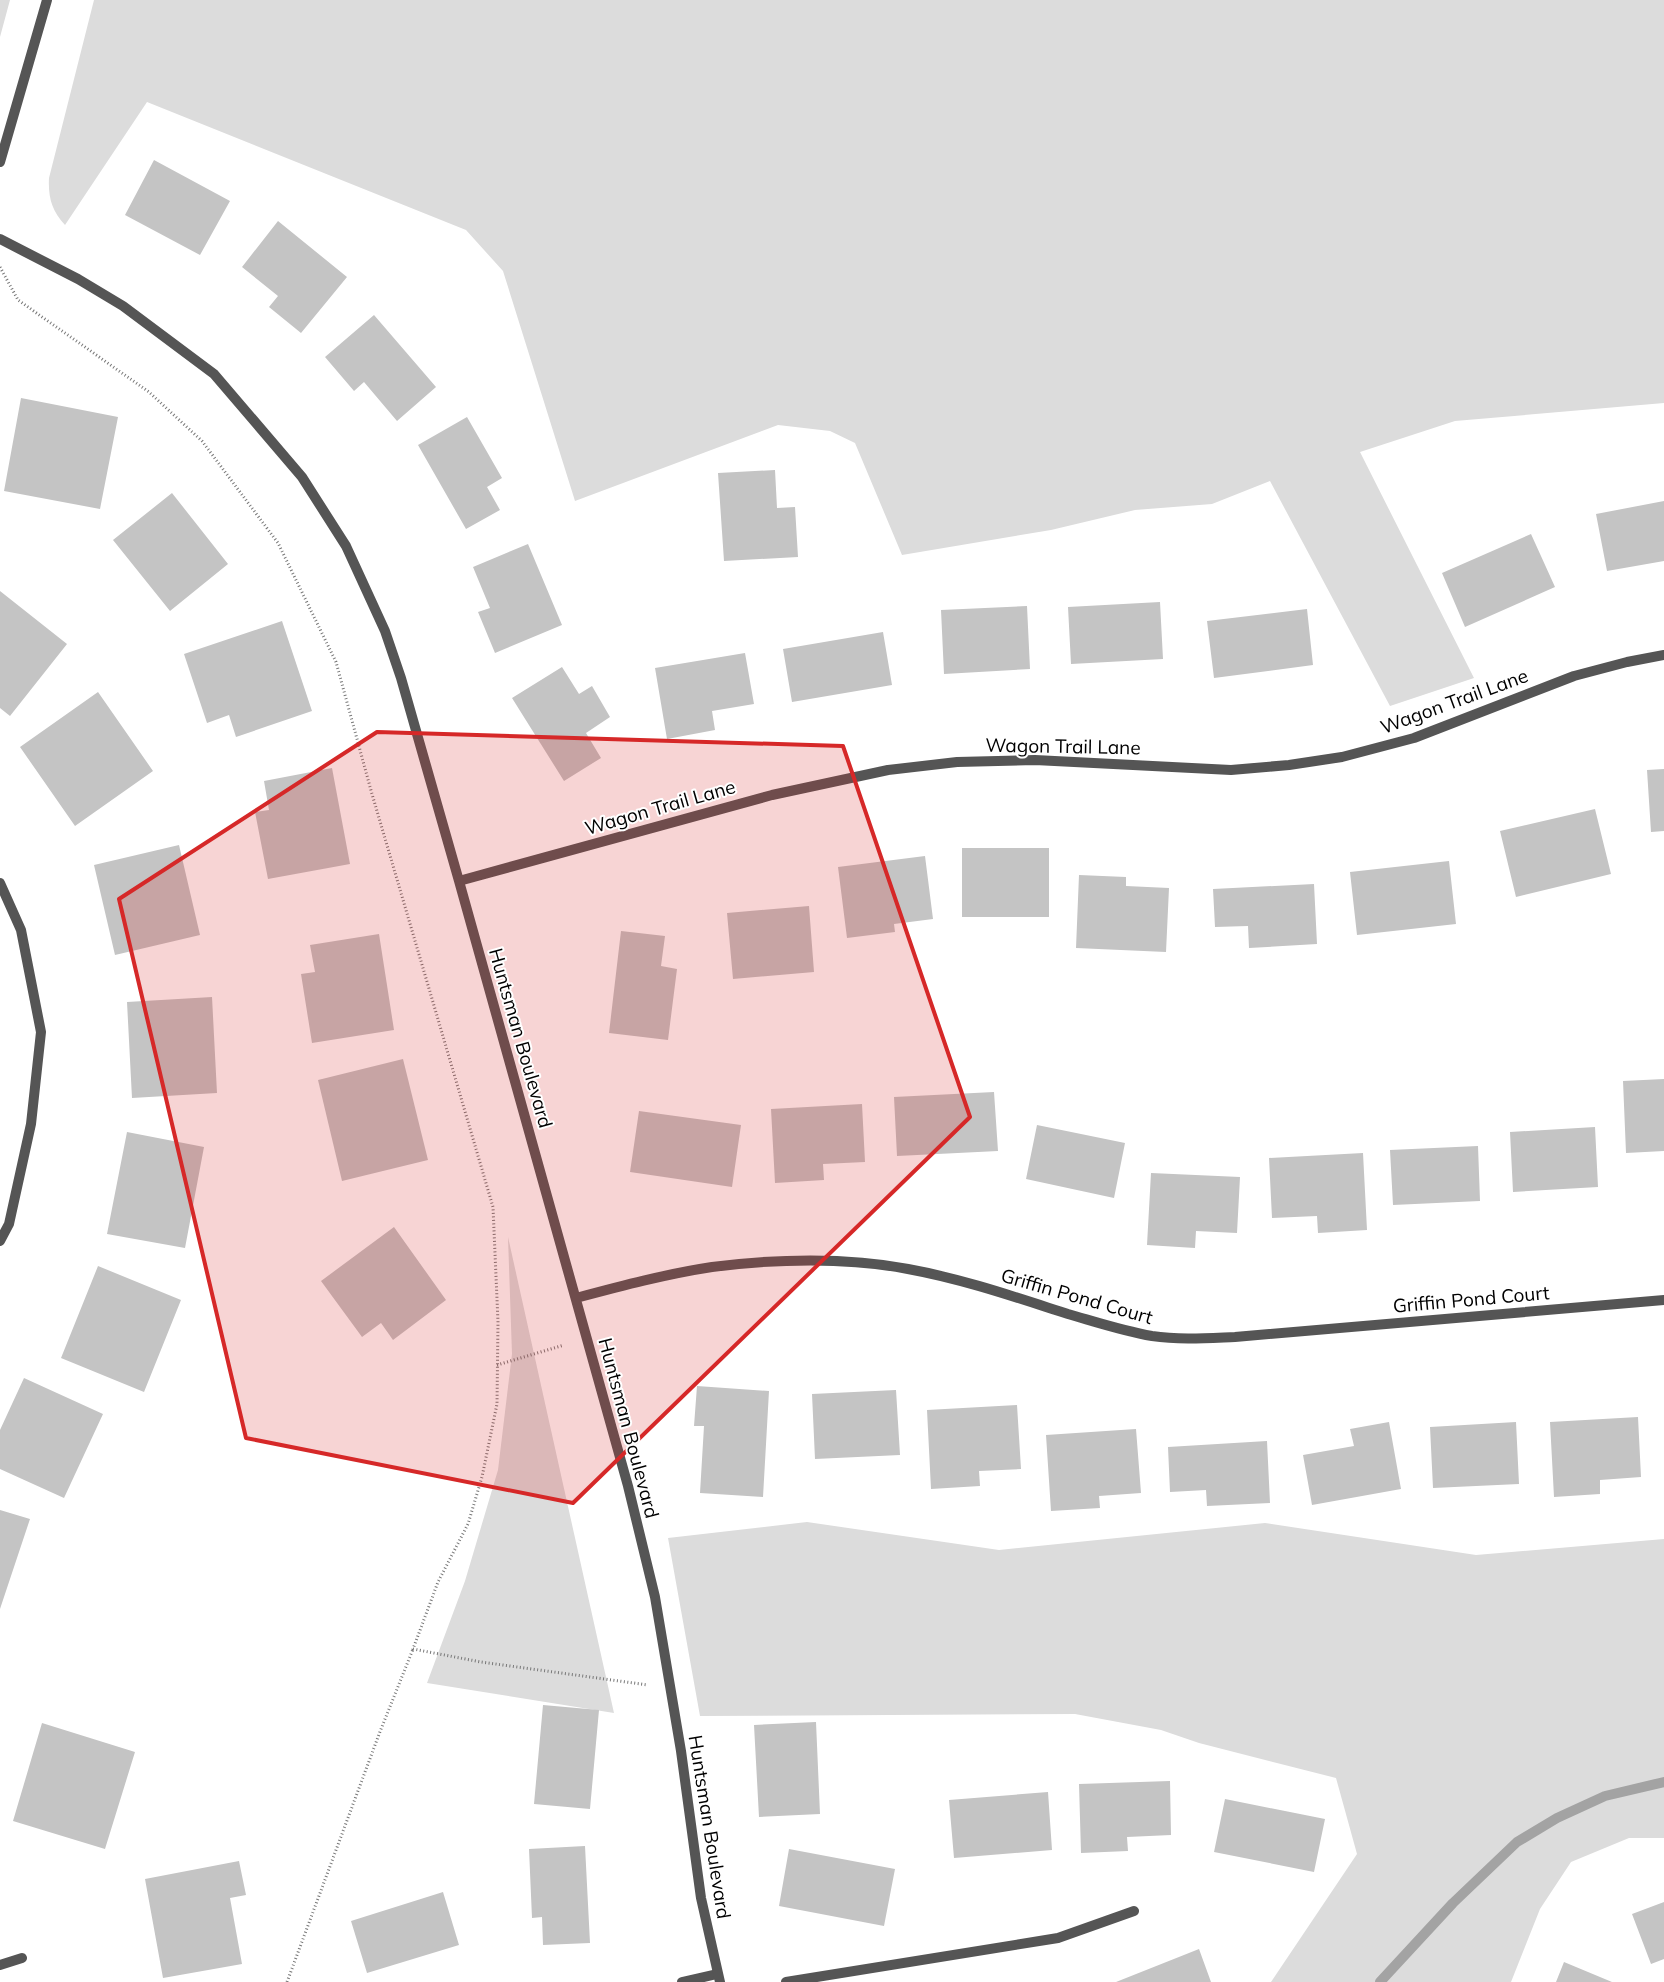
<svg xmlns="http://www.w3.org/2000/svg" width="1664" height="1982" viewBox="0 0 1664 1982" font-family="Mulish,sans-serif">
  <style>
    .green { fill: #dcdcdc }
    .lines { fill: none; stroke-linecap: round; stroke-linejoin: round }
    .stream { stroke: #a3a3a3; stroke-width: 10 }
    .building { fill: #c4c4c4 }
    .path { stroke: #777; stroke-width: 3; stroke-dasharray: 1 2.5; stroke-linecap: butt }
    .lane { stroke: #555; stroke-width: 10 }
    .street { stroke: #555; stroke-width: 10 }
    .marked { fill: #d62828; fill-opacity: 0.2; stroke: #d62828; stroke-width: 4; stroke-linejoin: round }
    .labels { text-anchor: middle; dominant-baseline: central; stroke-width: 4; stroke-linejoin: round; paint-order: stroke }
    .street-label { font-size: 19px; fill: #000; stroke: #fff }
  </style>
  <rect width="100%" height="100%" fill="#fff"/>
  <path class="green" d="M0,0h10l-10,37z
    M94,0h1570v403l-209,18 -95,31 114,226 -84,28 -120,-225 -58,23 -77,6 -84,20 -149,25 -47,-112 -25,-12 -52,-6 -203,76 -72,-230 -37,-41 -319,-128 -82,123c-13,-14 -17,-27 -16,-47z
    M508,1237l106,476 -187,-30 38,-102 33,-111 14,-116z
    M807,1522l192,28 266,-27 211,32 188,-16v299h-35l-58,24 -31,47 -29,73h-240l86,-128 -21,-76 -137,-35 -38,-13 -86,-16 -375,2 -32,-178z"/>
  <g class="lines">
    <path class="stream" d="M1380,1982l73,-79 64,-61 40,-24 48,-22 59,-14"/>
  </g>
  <path class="building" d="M154,160l76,41 -30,54 -75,-40z
    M278,221l69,56 -46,56 -32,-26 9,-11 -36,-29z
    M374,315l62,72 -39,34 -33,-39 -10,9 -29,-34z
    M21,398l97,19 -18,92 -96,-18z
    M467,417l35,61 -15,9 13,23 -34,19 -48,-84z
    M775,470l2,38 18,-1 3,50 -74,4 -6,-88z
    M172,493l56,71 -58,47 -57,-71z
    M1664,501v60l-57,10 -11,-57z
    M1531,534l24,53 -90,40 -23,-54z
    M528,544l34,81 -67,28 -17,-41 12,-4 -17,-41z
    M0,591l67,53 -57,72 -10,-8z
    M1160,602l3,57 -92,5 -3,-57z
    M1027,606l3,63 -86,5 -3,-64z
    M1307,609l6,56 -99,13 -7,-57z
    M282,621l30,90 -76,26 -7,-22 -22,8 -23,-69z
    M883,632l9,53 -100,17 -9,-53z
    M745,653l9,51 -42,7 3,19 -48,9 -12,-71z
    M562,667l17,27 13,-8 18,31 -24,16 15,25 -37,23 -52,-83z
    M98,692l55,79 -78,55 -55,-79z
    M332,768l18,96 -82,15 -13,-67 14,-2 -5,-29z
    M1664,769v62l-13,1 -4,-62z
    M1595,809l16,65 -95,23 -16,-66z
    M179,845l21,90 -85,20 -21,-90z
    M962,848h87v69h-87z
    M925,856l8,63 -39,5 1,8 -48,6 -9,-71z
    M1449,861l7,63 -99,11 -7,-63z
    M1079,875l47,2v9l43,2 -3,64 -90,-4z
    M1314,884l3,60 -68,4 -1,-22 -33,1 -2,-38z
    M809,906l5,66 -81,7 -6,-66z
    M621,931l44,5 -4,30 16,3 -9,71 -59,-7z
    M379,934l15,96 -82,13 -11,-69 14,-2 -5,-27z
    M212,997l5,96 -85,5 -5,-96z
    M403,1059l25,101 -86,21 -24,-101z
    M1664,1079v72l-38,2 -3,-72z
    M994,1092l4,59 -101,5 -3,-59z
    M862,1104l3,58 -42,2 1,16 -49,3 -4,-74z
    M639,1111l102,14 -9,62 -102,-15z
    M1037,1125l88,18 -11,55 -88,-19z
    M1595,1127l3,60 -85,5 -3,-60z
    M127,1132l77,15 -19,101 -78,-14z
    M1478,1146l2,55 -87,4 -3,-55z
    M1363,1153l4,77 -49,3 -1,-17 -45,2 -3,-60z
    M1151,1173l89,4 -3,56 -41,-2 -1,17 -48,-3z
    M394,1227l52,73 -53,40 -12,-17 -19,14 -41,-56z
    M98,1266l83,34 -37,92 -83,-34z
    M24,1378l79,36 -39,84 -64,-29v-39z
    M697,1386l72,5 -6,106 -63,-4 4,-67h-10z
    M896,1390l4,65 -85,4 -3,-65z
    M1017,1405l4,64 -42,2 1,15 -49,3 -4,-79z
    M1638,1417l3,60 -41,3v14l-46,3 -4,-75z
    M1389,1422l12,67 -89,16 -9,-50 51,-9 -4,-17z
    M1516,1422l3,62 -86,4 -3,-61z
    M1136,1429l5,64 -42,3 1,12 -49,3 -5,-76z
    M1267,1441l3,62 -63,3 -1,-16 -36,2 -2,-45z
    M0,1510l30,9 -30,90z
    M543,1705l56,5 -9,99 -56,-5z
    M816,1722l4,92 -61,3 -5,-92z
    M42,1723l93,29 -30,97 -92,-28z
    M1170,1781l1,54 -44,2 1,14 -47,2 -2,-69z
    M1048,1792l4,58 -98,8 -5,-58z
    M1225,1799l100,20 -11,53 -100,-20z
    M585,1846l5,97 -47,2 -1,-28 -10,1 -3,-69z
    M789,1849l106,20 -11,57 -105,-20z
    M239,1861l7,34 -16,3 12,66 -79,14 -18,-99z
    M443,1892l16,53 -92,28 -16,-52z
    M1664,1902v57l-13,5 -19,-50z
    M1199,1949l12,33h-95z
    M1564,1962l48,20h-56z"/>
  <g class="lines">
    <path class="path" d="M0,267l18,33 131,92 53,49 76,102 58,119 36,132 121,413 5,115 -1,82 -15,73 -14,47 -30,58 -25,67 68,13 167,23
      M497,1365l67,-20
      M287,1982l94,-253 32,-80"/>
    <path class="lane" d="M682,1982l35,-8
      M786,1982l272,-44 76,-27"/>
    <path class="street" d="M0,162l47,-162
      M0,239l78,40 45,27 91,68 88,103 44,69 39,85 16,47 58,203 169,605 27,111 26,154 20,147 19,84
      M459,881l313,-86 116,-25 69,-8 78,-2 196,10 58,-5 53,-8 72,-19 160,-62 53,-14 37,-7
      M0,883l21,47 20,102 -10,92 -22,100 -9,17
      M576,1298c45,-12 90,-24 136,-31 62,-8 135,-10 196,2 55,10 107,28 160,45 28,8 55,17 84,22 28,4 56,2 83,1l429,-37
      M0,1965l22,-7"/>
  </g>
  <path class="marked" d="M377,732l466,14 127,371 -397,386 -327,-65 -127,-539z"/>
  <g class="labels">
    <g class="street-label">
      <text transform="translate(1454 701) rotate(-20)">Wagon Trail Lane</text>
      <text transform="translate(1063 746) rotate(1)">Wagon Trail Lane</text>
      <text transform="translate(660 807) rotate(-16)">Wagon Trail Lane</text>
      <text transform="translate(521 1038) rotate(74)">Huntsman Boulevard</text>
      <text transform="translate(1077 1296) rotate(16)">Griffin Pond Court</text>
      <text transform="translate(1471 1299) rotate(-5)">Griffin Pond Court</text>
      <text transform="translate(629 1428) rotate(75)">Huntsman Boulevard</text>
      <text transform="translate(710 1827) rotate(81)">Huntsman Boulevard</text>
    </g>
  </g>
</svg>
